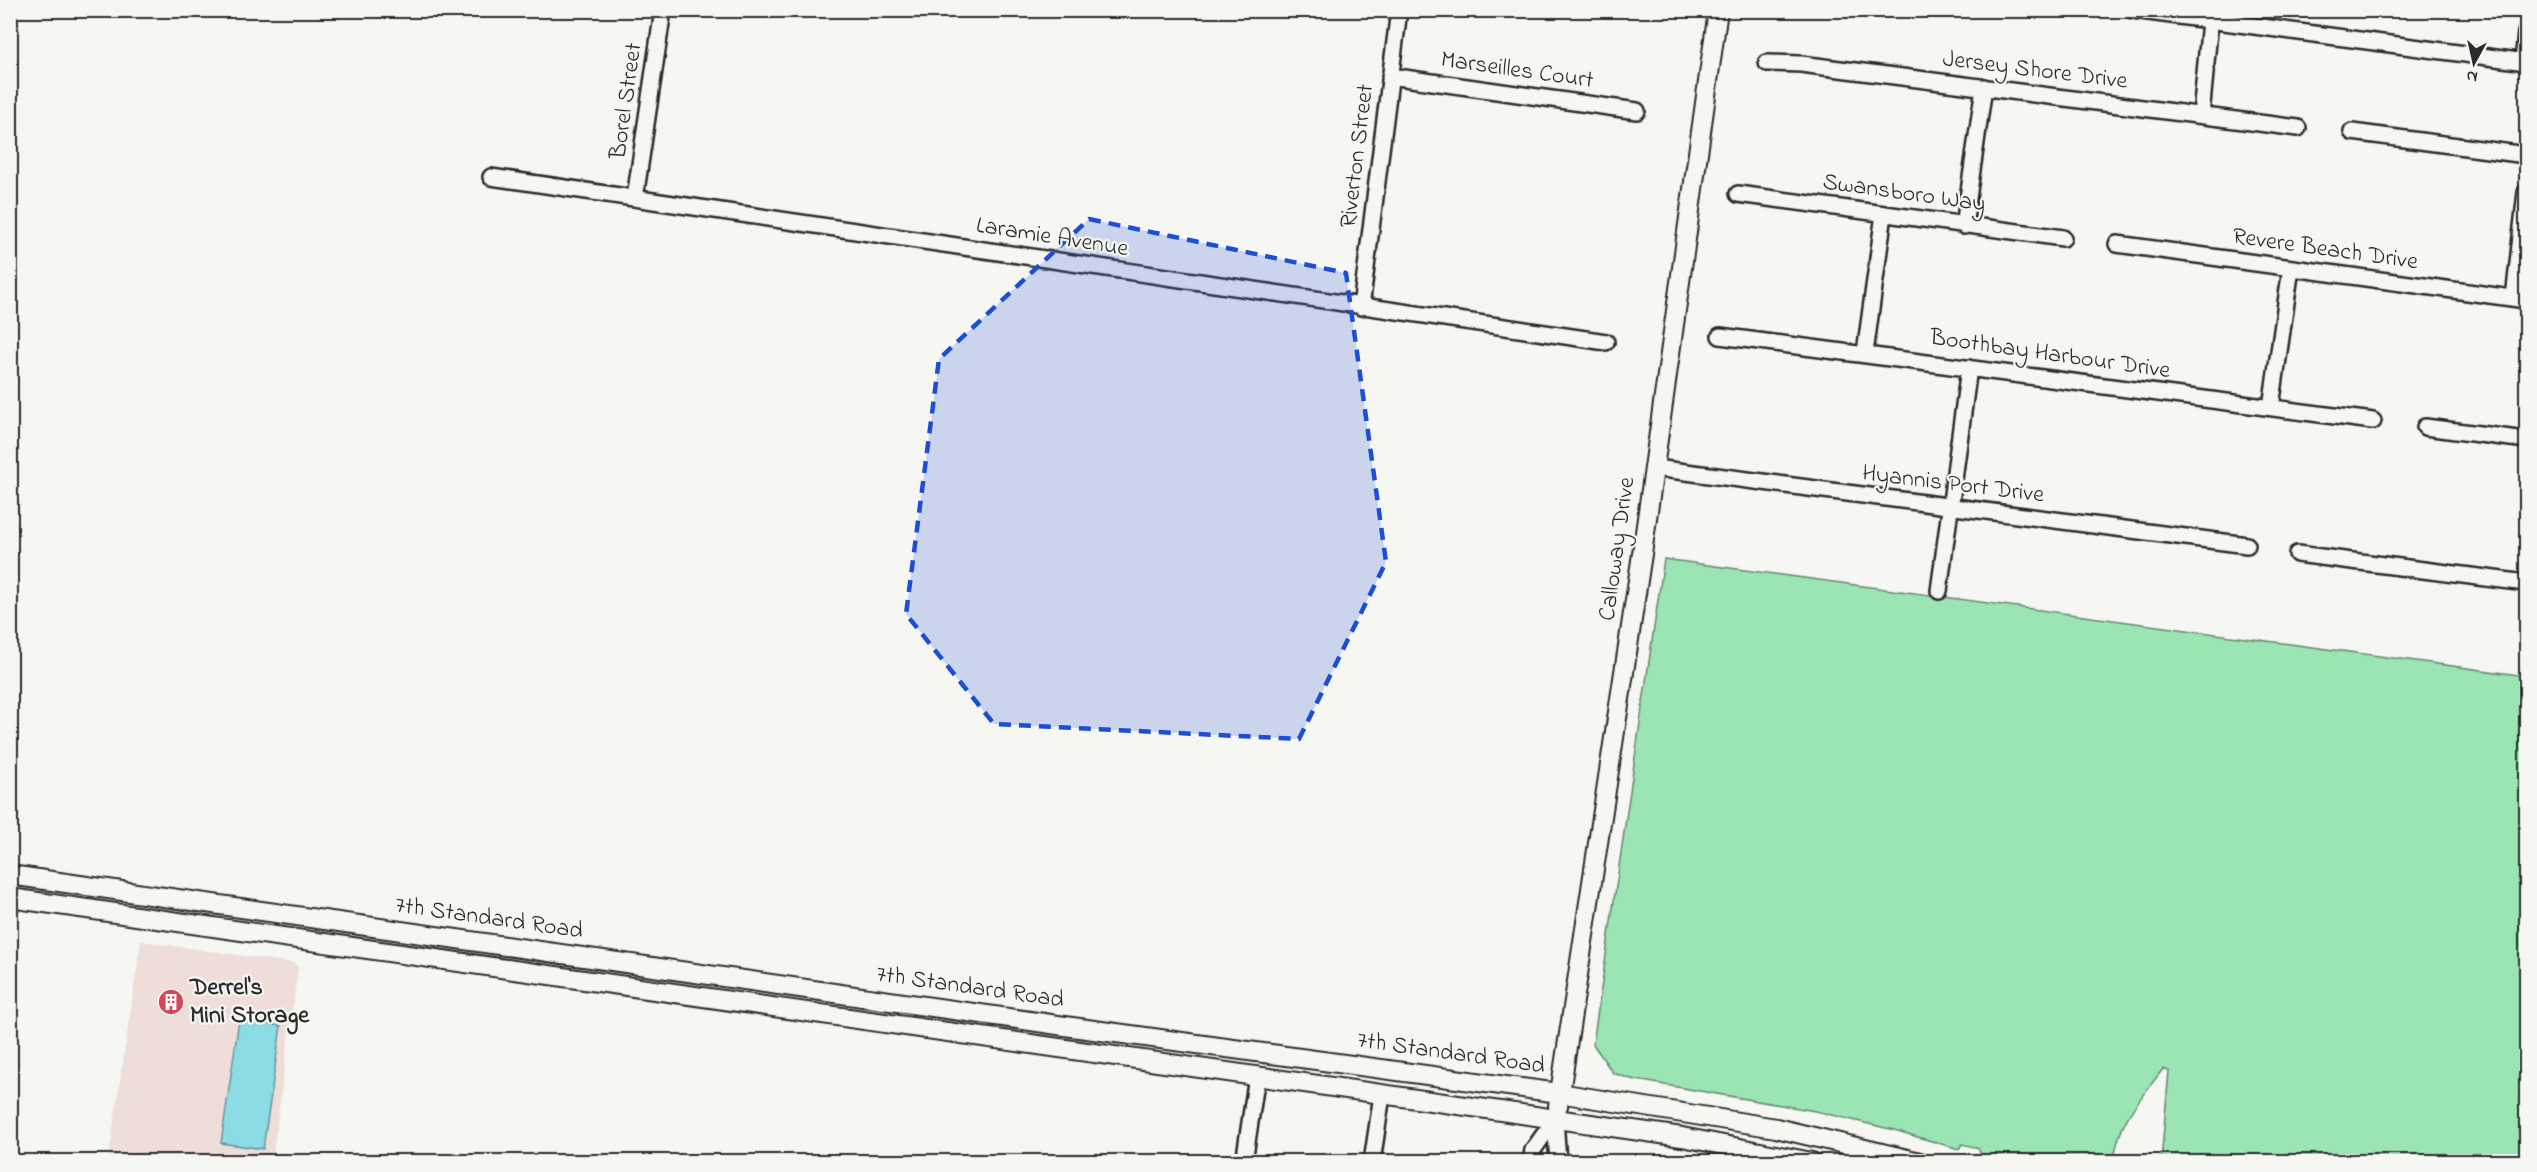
<svg xmlns="http://www.w3.org/2000/svg" width="2537" height="1172" viewBox="0 0 2537 1172" font-family="'Indie Flower',sans-serif">
  <style>
    .built { fill: #efddda }
    .green { fill: #9be4b3; stroke: #63886f; stroke-width: 1.5 }
    .water { fill: #8bdce5; stroke: #65959b; stroke-width: 1.5 }
    .lines { fill: none; stroke-linecap: round; stroke-linejoin: round }
    .minor-casing { stroke: #2b2b2b; stroke-width: 20 }
    .major-casing { stroke: #2b2b2b; stroke-width: 22 }
    .minor { stroke: #f6f6f2; stroke-width: 15 }
    .major { stroke: #f6f6f2; stroke-width: 18 }
    .marked { fill: #1d4ed8; fill-opacity: 0.2; stroke: #1d4ed8; stroke-width: 4.5; stroke-dasharray: 12 8; stroke-linejoin: round }
    .labels { text-anchor: middle; dominant-baseline: central; stroke-width: 4.5; stroke-linejoin: round; paint-order: stroke }
    .street-label { font-size: 24px; fill: #2b2b2b; stroke: #f6f6f2 }
    .poi-label { font-size: 24px; font-weight: bold; fill: #2b2b2b; stroke: #f6f6f2; text-anchor: start }
  </style>
  <rect width="100%" height="100%" fill="#f6f6f2"/>
  <filter id="ink" filterUnits="userSpaceOnUse"><feTurbulence type="fractalNoise" baseFrequency=".0167" numOctaves="2"/><feDisplacementMap in="SourceGraphic" scale="12" xChannelSelector="R" yChannelSelector="G"/><feConvolveMatrix kernelMatrix="1 2 1 2 8 2 1 2 1" color-interpolation-filters="sRGB"/></filter>
  <g filter="url(#ink)">
    <path class="built" d="M141,941l151,22 6,4 -26,194 -164,1z"/>
    <path class="green" d="M1664,559l862,117v485h-365l8,-90 -6,-2c-24,32 -45,52 -49,92h-97l-37,-7 -1,-6 -17,-4 -3,5 -65,-19 -79,-19 -184,-32 -18,-6 -20,-29z"/>
    <path class="water" d="M239,1020l42,6 -18,123 -42,-6z"/>
    <g class="lines">
      <g class="minor-casing">
        <path id="minor" d="M2133,10l393,52
          M2523,62l3,-30
          M1767,63l34,1 497,64
          M1390,76l247,35
          M2201,115l9,-94
          M2352,132l174,23
          M491,177l1115,165
          M1738,194l325,44
          M635,198l28,-188
          M1964,226l20,-139
          M2117,244l409,56
          M2514,298l12,-106
          M1361,307l38,-297
          M1720,336l653,85
          M1865,353l19,-139
          M2271,407l20,-139
          M2425,427l101,13
          M1655,468l592,77
          M2297,554l229,29
          M1939,591l30,-223
          M1555,1119l3,43
          M1244,1162l13,-86
          M1372,1162l10,-67
          M1531,1162l2,-12 22,-31"/>
      </g>
      <g class="major-casing">
        <path id="major" d="M10,875l1062,152 487,66 217,35 144,34
          M10,898l1672,239 130,25
          M1558,1106l84,-552 76,-544"/>
      </g>
      <use href="#minor" class="minor"/>
      <use href="#major" class="major"/>
    </g>
  </g>
  <path class="marked" d="M1089,219l257,54 40,289 -87,177 -305,-15 -88,-110 33,-255z"/>
  <defs>
    <g id="building-disc" transform="scale(1.35)"><circle r="9.5" fill="#d1495b" stroke="#f6f6f2"/><path d="M-4-6H4V6H1V3H-1V6H-4ZM-2.5-4.3h1.7v1.8h-1.7ZM.8-4.3h1.7v1.8H.8ZM-2.5-1h1.7V.8h-1.7ZM.8-1h1.7V.8H.8Z" fill="#fff"/></g>
  </defs>
  <g fill-rule="evenodd">
    <use href="#building-disc" x="171" y="1002"/>
  </g>
  <g class="labels">
    <g class="street-label">
      <text transform="translate(1517 71) rotate(8)">Marseilles Court</text>
      <text transform="translate(2035 71) rotate(7)">Jersey Shore Drive</text>
      <text transform="translate(627 101) rotate(-82)">Borel Street</text>
      <text transform="translate(1358 156) rotate(-83)">Riverton Street</text>
      <text transform="translate(1904 194) rotate(8)">Swansboro Way</text>
      <text transform="translate(1052 238) rotate(9)">Laramie Avenue</text>
      <text transform="translate(2325 250) rotate(8)">Revere Beach Drive</text>
      <text transform="translate(2050 355) rotate(8)">Boothbay Harbour Drive</text>
      <text transform="translate(1953 485) rotate(7)">Hyannis Port Drive</text>
      <text transform="translate(1618 549) rotate(-82)">Calloway Drive</text>
      <text transform="translate(489 919) rotate(8)">7th Standard Road</text>
      <text transform="translate(970 988) rotate(8)">7th Standard Road</text>
      <text transform="translate(1451 1054) rotate(8)">7th Standard Road</text>
    </g>
    <g class="poi-label">
      <text x="190" y="988">Derrel's<tspan x="190" dy="28">Mini Storage</tspan></text>
    </g>
  </g>
  <rect width="2537" height="1172" fill="none" stroke="#f6f6f2" stroke-width="36"/>
  <rect x="18" y="18" width="2501" height="1136" fill="none" stroke="#2b2b2b" stroke-width="2" filter="url(#ink)"/>
  <g transform="translate(2474 63) rotate(188)" stroke="#f6f6f2" stroke-width="4.5" paint-order="stroke">
  <path d="M0-4.5L10 22L0 15L-10 22Z" fill="#2b2b2b"/>
  <text y="-9" font-size="16" font-weight="bold" text-anchor="middle" fill="#2b2b2b">N</text>
  </g>
</svg>
